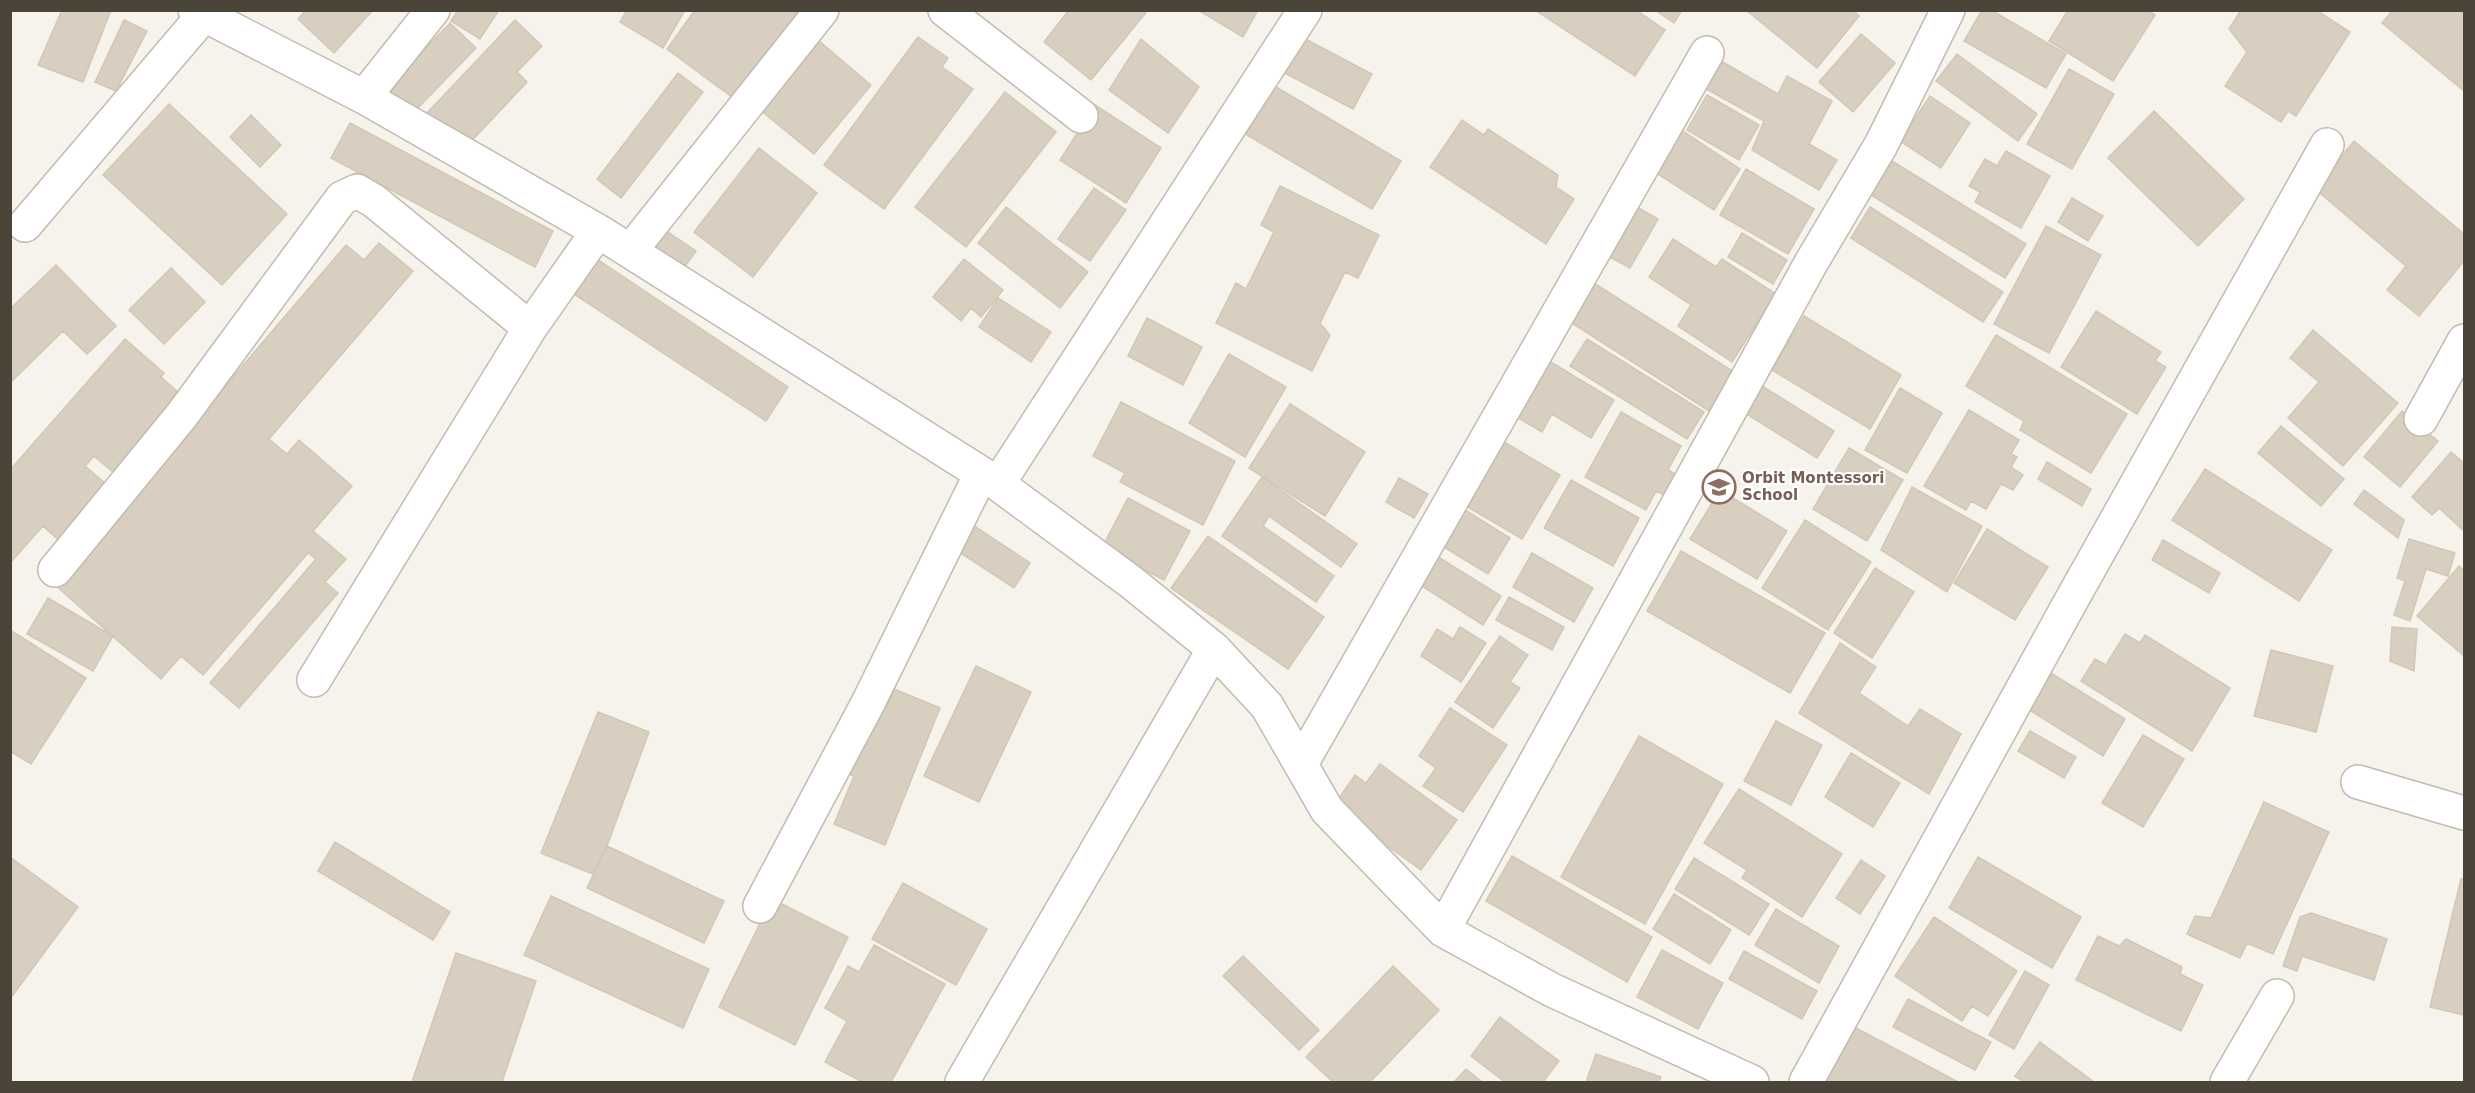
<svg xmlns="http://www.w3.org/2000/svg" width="2475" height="1093" viewBox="0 0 2475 1093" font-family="'DejaVu Sans',sans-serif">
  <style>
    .building { fill: #d8cfc1; stroke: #d3c7b4; stroke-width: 1.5 }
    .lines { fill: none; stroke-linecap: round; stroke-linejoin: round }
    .minor-casing { stroke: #c2bbae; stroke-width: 36 }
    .minor { stroke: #fff; stroke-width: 33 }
    .labels { text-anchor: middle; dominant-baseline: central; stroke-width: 4.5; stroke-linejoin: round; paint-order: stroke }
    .education-label { font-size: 15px; font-weight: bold; fill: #785e54; stroke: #fff; text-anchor: start }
  </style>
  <rect width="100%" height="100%" fill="#f6f3ec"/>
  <path class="building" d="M62,10h49l-28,72 -45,-17z
    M306,10h67l-39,43 -36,-34z
    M458,10h41l-19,29 -29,-18z
    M627,10h58l-22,38 -43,-26z
    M695,10h106l-65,90 -69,-51z
    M1069,10h79l-57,70 -47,-38z
    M1198,10h60l-15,27z
    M1535,10h101l29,20 -30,46z
    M1655,10h27l-8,13z
    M1746,10h107l6,6 -42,52z
    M1982,10h9l75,44 -20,34 -82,-47z
    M2068,10h79l8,5 -42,66 -64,-40z
    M2241,10h75l34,22 -54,84 -8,-5 -7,11 -56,-36 22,-34 -18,-23z
    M2393,10h69l2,3v78l-82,-68z
    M124,20l23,11 -31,60 -21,-9z
    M515,20l27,26 -25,26 10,10 -63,67 -37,-36z
    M450,23l26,25 -64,66 -26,-25z
    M1296,34l76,40 -19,35 -76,-40z
    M1861,34l34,29 -42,49 -34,-30z
    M918,37l30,21 -6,9 31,22 -89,120 -60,-44z
    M1141,39l58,48 -31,46 -59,-43z
    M818,40l53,45 -57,69 -54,-44z
    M1957,54l80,60 -19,27 -82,-60z
    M1714,57l64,37 9,-18 45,25 -23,43 28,16 -18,30 -67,-40 12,-29 -65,-36z
    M2069,69l45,25 -42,75 -45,-25z
    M678,73l25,19 -82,106 -24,-19z
    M1271,84l130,77 -29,48 -130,-77z
    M1005,92l51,40 -90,115 -51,-40z
    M1707,95l52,30 -20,35 -52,-30z
    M1930,96l40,27 -29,45 -41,-27z
    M169,104l118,110 -65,71 -119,-110z
    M1095,105l66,43 -35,55 -66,-43z
    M2154,111l90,88 -46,47 -90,-88z
    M251,115l30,30 -21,22 -30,-30z
    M1462,120l22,15 4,-6 70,46 -2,12 18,12 -28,45 -116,-77z
    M350,123l203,108 -18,36 -204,-109z
    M1677,127l63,42 -26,41 -64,-41z
    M2354,141l110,93v27l-45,55 -32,-26 19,-24 -91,-77z
    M759,148l58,45 -64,84 -59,-45z
    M2006,151l44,25 -29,52 -46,-26 5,-10 -11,-6 16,-27 12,7z
    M1892,161l134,83 -21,34 -134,-83z
    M1746,169l68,40 -26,45 -68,-39z
    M1280,186l99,49 -21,43 -13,-6 -25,51 10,12 -18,36 -96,-48 20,-40 10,6 28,-57 -13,-7z
    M1094,188l32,22 -36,51 -32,-22z
    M2072,198l31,18 -15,25 -30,-19z
    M1635,206l23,13 -28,49 -22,-12z
    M1006,207l82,65 -28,36 -82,-65z
    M1870,207l133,85 -20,30 -132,-84z
    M2046,226l55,29 -52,98 -55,-29z
    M662,228l34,23 -15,21 -34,-24z
    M1742,233l45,27 -14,24 -45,-27z
    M1673,239l43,28 6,-8 54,35 -44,68 -54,-36 13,-21 -42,-28z
    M379,243l34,28 -144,168 18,15 12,-14 53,46 -39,45 33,28 -21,23 13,11 -99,115 -29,-25 106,-124 -8,-6 -105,122 -22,-19 -20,23 -106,-94 291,-340 18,15z
    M591,255l197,132 -22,34 -198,-131z
    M964,259l39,31 -22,27 -10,-9 -10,13 -28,-24z
    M56,265l60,61 -29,28 -24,-23 -53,52v-74z
    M171,268l34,34 -41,42 -35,-34z
    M1589,280l145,92 -25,39 -145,-93z
    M998,298l53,34 -20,30 -52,-35z
    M2096,311l65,41 -6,9 11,6 -29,47 -76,-47z
    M1804,316l97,59 -31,54 -98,-59z
    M1147,318l55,29 -19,38 -55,-29z
    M2313,330l85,73 -55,63 -55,-48 31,-36 -29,-24z
    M1996,335l131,79 -36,59 -71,-43 4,-9 -58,-35z
    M125,339l39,34 -3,4 28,25 -68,77 -27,-23 -9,10 29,25 -48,56 -23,-21 -33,37v-93z
    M1587,339l117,73 -17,27 -117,-73z
    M1229,354l57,33 -41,70 -56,-34z
    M1544,358l70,42 -23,38 -39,-24 -10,18 -32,-19z
    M1762,386l72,45 -17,27 -72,-45z
    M1900,388l42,25 -35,60 -42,-23z
    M1121,402l114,59 -32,64 -83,-43 5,-9 -32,-17z
    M1290,404l75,48 -40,64 -76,-48z
    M1969,410l50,30 -8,14 6,3 -6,10 12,8 -10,15 -12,-6 -15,25 -15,-8 -5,9 -42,-24z
    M2402,411l36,30 -38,46 -36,-30z
    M1621,412l60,34 -13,24 16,9 -12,20 -16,-8 -10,19 -61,-33z
    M2281,426l63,53 -23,27 -63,-53z
    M1504,442l56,33 -38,64 -56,-33z
    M1849,448l54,32 -36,61 -54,-32z
    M2451,452l13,11v68l-25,-23 -7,7 -20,-18z
    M2047,462l44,27 -9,17 -44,-27z
    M2205,469l127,81 -33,51 -127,-81z
    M1262,477l95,67 -16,23 -72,-51 -6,10 71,50 -18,26 -94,-66z
    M1399,478l29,16 -14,24 -28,-16z
    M1571,480l68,38 -26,48 -69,-38z
    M1912,487l70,39 -35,66 -66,-42z
    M1720,490l67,41 -30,48 -67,-40z
    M2364,490l40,30 -6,18 -44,-34z
    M1128,498l62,33 -26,49 -62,-32z
    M1457,505l53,33 -22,36 -54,-33z
    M964,519l66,44 -16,25 -67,-44z
    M1805,520l66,42 -43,68 -66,-42z
    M1987,529l61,38 -33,53 -61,-37z
    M1208,536l116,81 -36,52 -117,-81z
    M2409,539l46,14 -7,23 -22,-7 -16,52 -16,-6 11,-34 -8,-3z
    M2163,540l57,33 -11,20 -57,-33z
    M1681,551l144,82 -35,60 -143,-82z
    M1532,553l61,35 -19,34 -61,-35z
    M1435,555l66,41 -18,29 -66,-42z
    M2459,566l5,4v86l-47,-40z
    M1875,568l39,24 -42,66 -38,-25z
    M1509,597l55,30 -12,23 -56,-30z
    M48,598l65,38 -20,35 -66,-37z
    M1460,627l26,16 -25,39 -40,-26 16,-27 16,10z
    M2392,627l25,2 -3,42 -24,-10z
    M10,630l76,48 -55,86 -21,-13z
    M2125,634l15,9 5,-8 85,53 -38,63 -111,-70 14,-22 11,6z
    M1500,636l28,19 -18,27 10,6 -27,40 -38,-26z
    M1840,643l36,24 -17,26 49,33 12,-17 41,25 -32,60 -130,-81z
    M2271,650l62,16 -17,66 -62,-16z
    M976,666l55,26 -52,110 -55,-26z
    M2046,670l79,49 -22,37 -80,-50z
    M894,689l46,19 -55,137 -51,-21 20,-48 -14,-6 27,-65 18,7z
    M1450,708l57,37 -44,67 -40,-26 13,-18 -17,-12z
    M598,712l51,20 -42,114 -14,28 -52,-21z
    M1776,721l46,24 -31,60 -47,-24z
    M2030,731l46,26 -12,21 -46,-27z
    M2143,735l41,24 -41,68 -41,-24z
    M1639,736l84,48 -78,140 -84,-47z
    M1851,753l49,30 -27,44 -48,-30z
    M1380,764l77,56 -36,50 -88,-63 22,-32 11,8z
    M1739,789l103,65 -40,63 -60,-39 5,-8 -43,-27z
    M2264,802l65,30 -56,122 -26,-11 -7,15 -53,-24 8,-18 16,2z
    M335,842l115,70 -17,28 -115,-69z
    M607,846l117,55 -20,42 -117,-55z
    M1512,856l140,81 -25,45 -141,-81z
    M10,857l68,50 -68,92z
    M1978,857l103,60 -29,51 -103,-60z
    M1694,858l75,46 -20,31 -74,-46z
    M1861,860l24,16 -25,38 -24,-16z
    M2461,879l3,1v135l-34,-8z
    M903,883l84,46 -31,56 -84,-46z
    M1674,894l57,36 -21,34 -57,-35z
    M551,896l158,73 -26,59 -159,-73z
    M772,899l76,38 -53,108 -76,-38z
    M1776,909l63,37 -20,37 -64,-38z
    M2311,913l76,26 -13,41 -72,-24 -5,15 -14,-5 17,-49z
    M1934,917l83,54 -29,45 -16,-10 -10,15 -67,-45z
    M2098,936l21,10 7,-7 56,28 -2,7 23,11 -22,46 -105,-51z
    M874,945l71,39 -54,98h-29l-37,-20 22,-41 -22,-13 23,-42 11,6z
    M1662,950l61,33 -25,46 -61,-32z
    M1744,951l73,40 -15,28 -73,-40z
    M456,953l80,28 -34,101h-90z
    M1243,956l76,74 -20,20 -76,-74z
    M1393,966l46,44 -69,72h-37l-27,-25z
    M2025,971l24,14 -35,64 -25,-14z
    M1908,999l83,43 -16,28 -82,-43z
    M1500,1017l59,44 -16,21h-38l-34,-26z
    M1854,1027l104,55h-128l-5,-2z
    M2040,1042l54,40h-70l-9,-6z
    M1596,1054l65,23 -2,5h-73z
    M1466,1069l16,13h-28z"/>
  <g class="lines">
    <g class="minor-casing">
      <path id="minor" d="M195,10l169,87 234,134 400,253 133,98 83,67 53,57 60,104 116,120 109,60 200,92
        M945,10l136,106
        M364,97l69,-87
        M25,225l178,-209
        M631,250l191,-240
        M2421,419l43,-78
        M998,484l307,-474
        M55,570l127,-155 160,-217 15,-7 17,10 156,127
        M314,680l216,-352 68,-97
        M1301,764l406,-711
        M2358,782l106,31
        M760,906l107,-201 114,-231
        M1443,930l368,-667 70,-118 67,-135
        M962,1082l252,-433
        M1806,1082l265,-481 256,-456
        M2227,1082l50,-86"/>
    </g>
    <use href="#minor" class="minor"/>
  </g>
  <defs>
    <g id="school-ring" transform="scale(1.725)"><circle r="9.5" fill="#fff" stroke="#8d6e63" stroke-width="1.5"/><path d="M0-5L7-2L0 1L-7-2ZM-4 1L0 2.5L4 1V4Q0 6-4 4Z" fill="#8d6e63"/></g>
  </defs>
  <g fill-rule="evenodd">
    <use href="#school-ring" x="1719" y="487"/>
  </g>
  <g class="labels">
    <g class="education-label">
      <text x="1742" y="478">Orbit Montessori<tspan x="1742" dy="17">School</tspan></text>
    </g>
  </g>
  <rect width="2475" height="1093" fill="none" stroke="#4b4439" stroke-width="24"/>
</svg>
